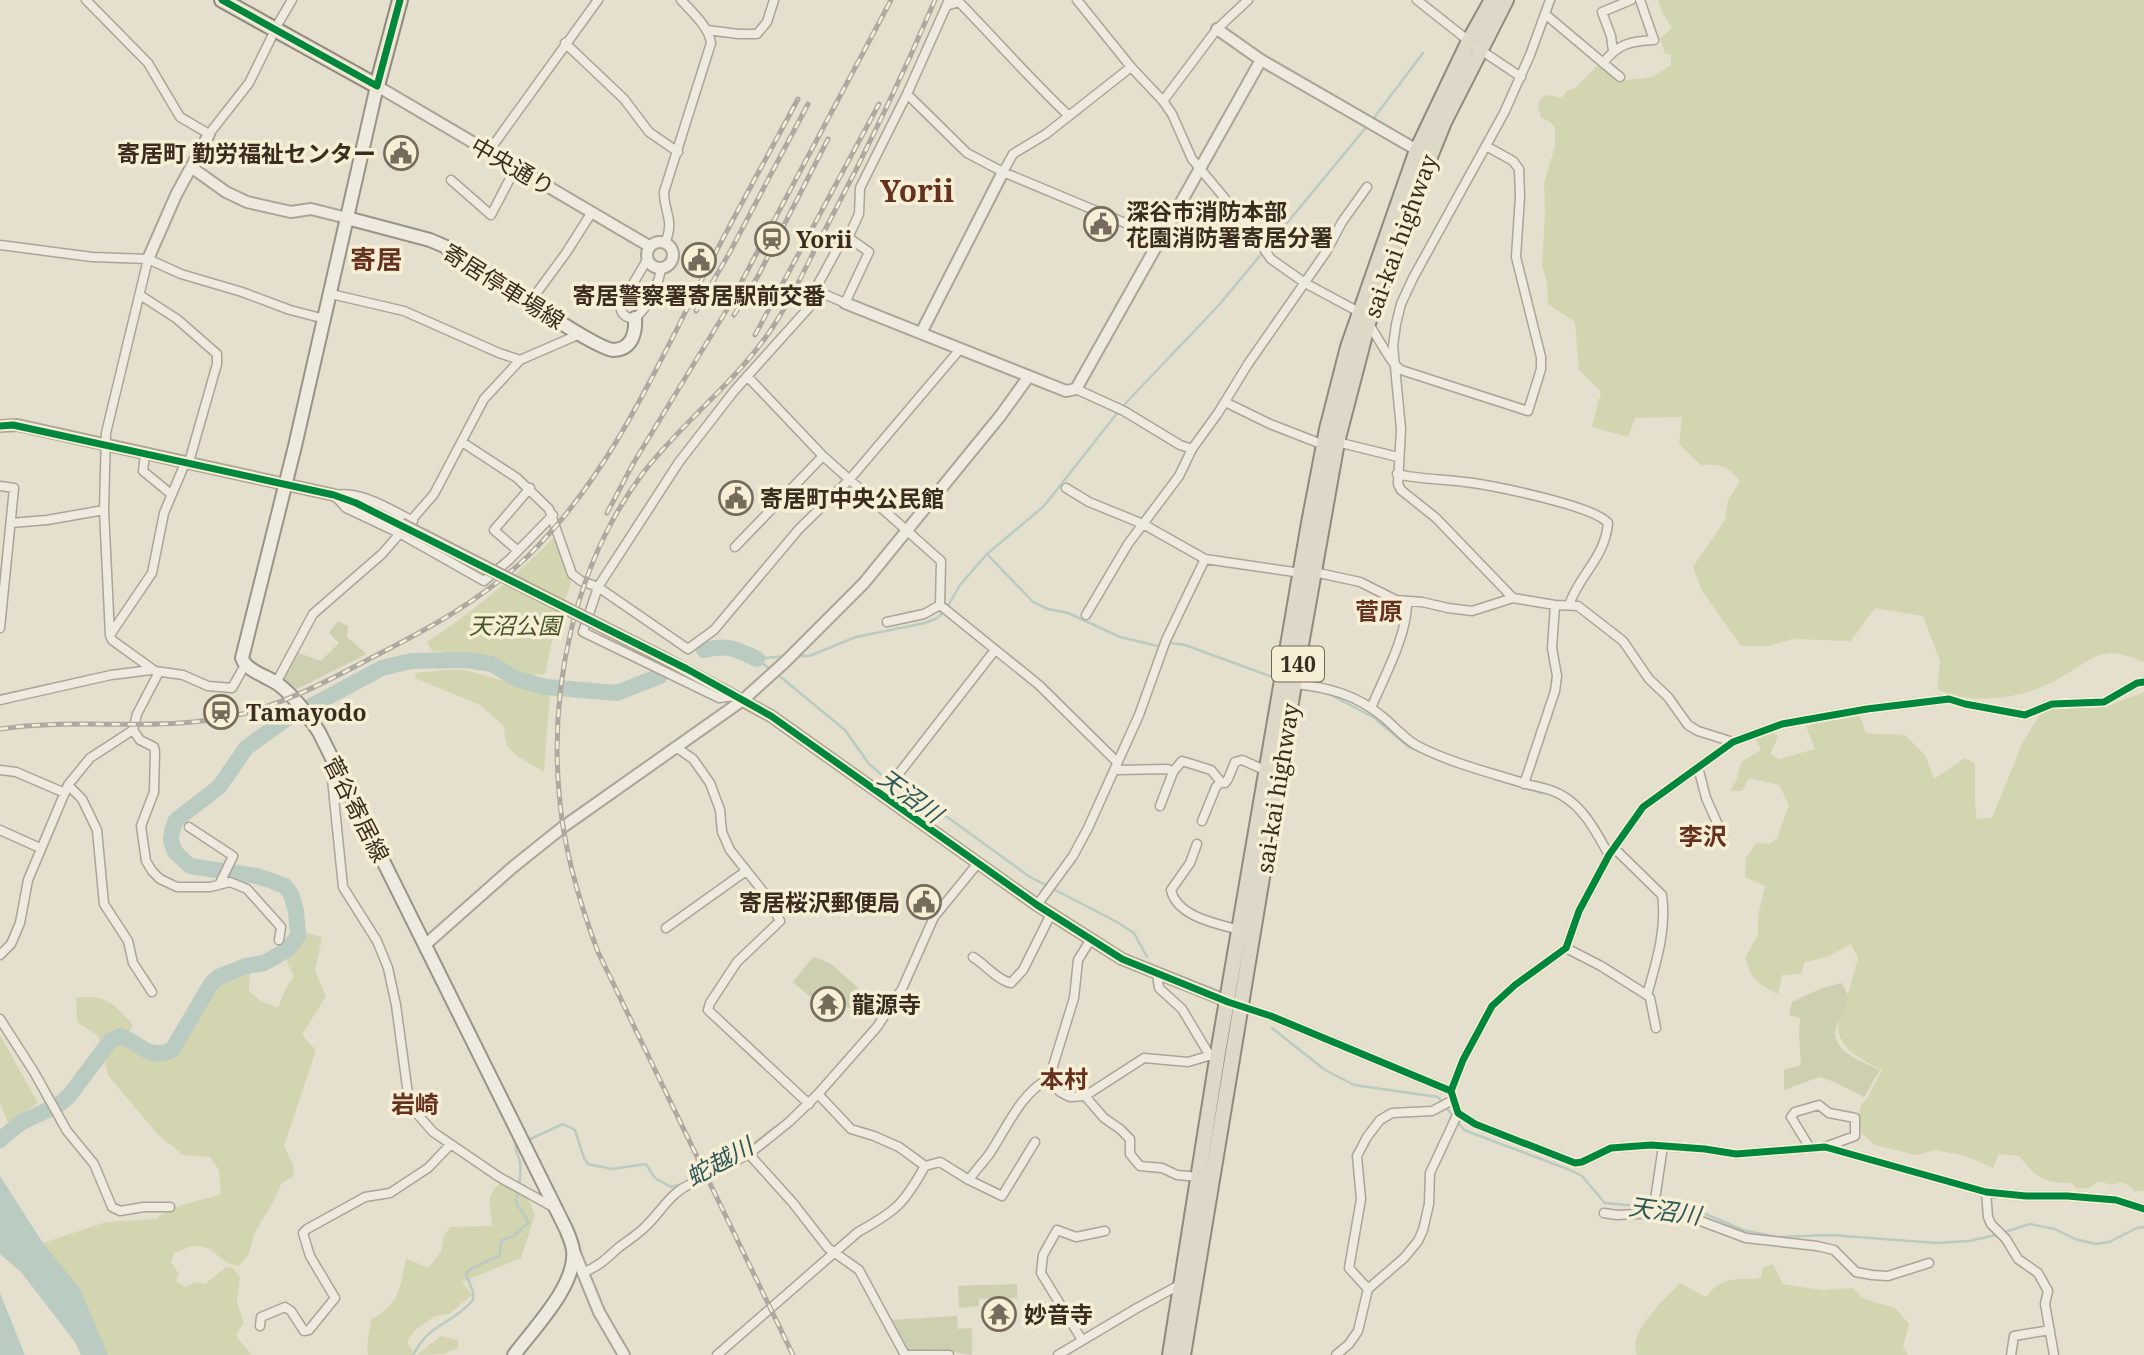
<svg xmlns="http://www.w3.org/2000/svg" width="2144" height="1355" viewBox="0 0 2144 1355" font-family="'Noto Serif','Noto Sans JP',serif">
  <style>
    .green { fill: #d3d5b1 }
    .cemetery { fill: #cdcfb0 }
    .water { fill: #bacbc1 }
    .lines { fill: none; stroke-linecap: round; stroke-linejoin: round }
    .stream { stroke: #bacbc1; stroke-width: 2.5 }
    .river { stroke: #bacbc1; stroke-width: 16 }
    .minor-casing { stroke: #aba497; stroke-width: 11 }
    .tertiary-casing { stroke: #aba497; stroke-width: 14 }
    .secondary-casing { stroke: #9a9387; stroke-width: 16 }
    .primary-casing { stroke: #90897e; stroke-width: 18 }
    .trunk-casing { stroke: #90897e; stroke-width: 18 }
    .minor { stroke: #eeeae0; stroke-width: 8 }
    .tertiary { stroke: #eeeae0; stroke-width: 10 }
    .secondary { stroke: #eeeae0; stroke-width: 12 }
    .primary { stroke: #e5e0d1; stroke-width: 14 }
    .trunk { stroke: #ded8c8; stroke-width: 14 }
    .rail-casing { stroke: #ada9a1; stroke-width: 5 }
    .rail { stroke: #f6eed5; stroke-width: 2.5; stroke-dasharray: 8; stroke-linecap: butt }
    .tertiary-bridge-casing { stroke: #aba497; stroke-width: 14; stroke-linecap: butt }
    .tertiary-bridge { stroke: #eeeae0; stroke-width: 10 }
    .cycleway-casing { stroke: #f6eed5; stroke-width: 11 }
    .cycleway { stroke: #00873e; stroke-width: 7 }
    .labels { text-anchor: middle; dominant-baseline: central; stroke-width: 7; stroke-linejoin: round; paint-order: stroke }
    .shield { fill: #f6eed5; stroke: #726756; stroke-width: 2 }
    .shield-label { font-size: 21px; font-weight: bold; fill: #3a2d1f }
    .poi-label { font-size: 23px; font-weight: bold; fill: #3a2d1f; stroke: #f6eed5; text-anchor: start }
    .street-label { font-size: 23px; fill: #3a2d1f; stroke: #f6eed5 }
    .park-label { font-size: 23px; font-style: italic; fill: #475626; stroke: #f6eed5 }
    .neighbourhood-label { font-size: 24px; font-weight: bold; fill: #66311e; stroke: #f6eed5 }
    .water-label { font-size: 24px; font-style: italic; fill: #2e5959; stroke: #f6eed5 }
    .quarter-label { font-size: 26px; font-weight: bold; fill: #66311e; stroke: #f6eed5 }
    .district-label { font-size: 30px; font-weight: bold; fill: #66311e; stroke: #f6eed5 }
  </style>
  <rect width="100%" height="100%" fill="#e5dfce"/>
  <path class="green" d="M1658,0h486v662c-13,-5 -27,-11 -42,-8 -11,3 -31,18 -42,24 -37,21 -84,28 -123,11l3,-28 -17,-45 -48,-8 -24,33 -58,-2 -25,7h-27l-39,-55 -9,-24 32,-47 3,-19 12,-20c-12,-15 -21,-18 -39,-16l-22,-21 3,-27 -47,1 -7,19 -36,-10 9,-35 -22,-22 -4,-48 -27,-18 -1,-21 -5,-18 3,-50 -1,-32 11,-37v-19l-6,-6 -8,-3 -3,-12 3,-8 7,-3 13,3 6,-7 8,-3 23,-23 22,16 32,-4 19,-12v-10l-6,-1 -5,-16 12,-10 -9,-14z
    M556,535l16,44 -18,53 -9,42 -17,1 -34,-17 -62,-7 -5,-9c48,-32 90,-66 129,-107z
    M444,670h21l85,23 -6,79 -27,-16 -10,-10 -4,-21 -23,-20 -65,-27 1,-5z
    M2144,692v499h-10c-7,-8 -12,-10 -22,-6l-14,-4 -9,7h-13l-4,-5c-29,0 -36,-6 -53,-27l-20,-2 -6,14 -27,-12 -31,-6 -19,5 -41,-10 -13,-11 -3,-17 2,-12 7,-8 14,-27c-24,-12 -50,-24 -43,-55 1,-7 7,-13 9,-20 3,-12 6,-24 10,-37l-7,-14 -24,13 -22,5 -4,12 -19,1 -4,19c-22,-11 -25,-13 -33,-36l13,-23v-19l7,-30 -20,-9 1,-19 10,-15 13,1 8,-6 12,-33 -10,-20 -30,-7 -7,13h-12l6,-10 5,-19 20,-12 -6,-12 16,-4 8,1 -9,19 9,5 36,-10 -9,-23 53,-12 7,19 39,2 20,20 9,24 31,-21 10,6v40l2,15 15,-1 30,-74 21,-35 63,-2z
    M307,933l15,4 -7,34 11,25 -24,39 14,15 -32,96 10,21 -1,9 -12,8 -7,17 -20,33 -5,19 -10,13c-22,-3 -22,-20 -44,-20 -7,0 -15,5 -21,7l-3,9 8,12 -3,7 9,6 11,-5 9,2 21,-17 7,1 7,9 -3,25 7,21 -8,11c4,10 11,12 15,21h-143l-65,-112 63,-21 50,-3c12,-14 46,-18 65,-25l-2,-24 -9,-13 -27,-2 -25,-20 -50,-60 -10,-39 -21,-14 -1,-24c32,-4 36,5 57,27l-6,10 10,14 22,9c39,-14 32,-48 55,-74 9,-10 23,-12 36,-16l-1,23 12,10 17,7 7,-18 9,-14 -7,-13 1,-5z
    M0,1035l38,68 -30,20 -8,-20z
    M500,1183l28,16 7,16 -14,43 -59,24 10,13 -23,19 -14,2 -21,15 -7,11 8,13h-47l-1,-10 4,-25c28,-17 29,-30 35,-62l22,10 13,-16 3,-16 6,-9 42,-1c-1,-20 -8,-28 8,-43z
    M1773,1264l10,20 38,6 32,-2 9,10 33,10 14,16 -6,23 5,8h-271c-10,-23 28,-56 43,-72l26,14c15,-21 31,-17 55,-19l1,-10z
    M441,1336l17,4v8l-14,6 -27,1z"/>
  <path class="cemetery" d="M338,621l10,5 -1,11 20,17 -74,37 -12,-10 15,-29 25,9 18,-18 -10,-10z
    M813,957l17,6 34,30 -14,16 -26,-20 -10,11 -21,-18z
    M1842,983l7,14c-4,10 -11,21 -13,31 -6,24 28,34 44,42l-16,27 -29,-15 -16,-5 -35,13v-20l17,-5 -2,-31 1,-16 -11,-3 3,-13 30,-14z
    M1017,1284v14l-38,1v7l-20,2 -1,-22z
    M957,1316l1,13 14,-1v27l-34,-6 -32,3 -16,-32z"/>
  <path class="water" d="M0,1176l43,67 37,46 28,66h-27l-6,-13 -54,-70 -21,-18z
    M0,1293l25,62h-25z"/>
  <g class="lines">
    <path class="stream" d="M1373,119l50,-66
      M1122,407l98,-103 148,-179
      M987,554l46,48 15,7 20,4 52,24 38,9
      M1170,643l15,2 93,34
      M795,656h14l47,-19 69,-14 12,-5 8,-7 15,-26 27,-31 57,-48 74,-94
      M757,659l28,-3
      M757,659l14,11
      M777,674l68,56 24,34 26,22 55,33 80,58 87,45 17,11 13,24
      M1325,692l48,25 36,30 30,12
      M1511,783l30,10
      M1272,1028l53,42 29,15 84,12 26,33 106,40 12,6 23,27 96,9 42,18 34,7 53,-2 107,8 32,-2 27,-6 34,-11 25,5 20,10 20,5 14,-2 28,-14 7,-1
      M528,1140l35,-16 12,6 9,28 4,6 24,5 34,-5 9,14 16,9c35,-8 77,-38 104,-60
      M413,1355c18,-34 38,-29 60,-55v-8l-7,-18 3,-4 31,-15 1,-14 14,-6 14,-13 -13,-19c2,-13 6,-28 4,-41 -1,-7 -5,-9 -4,-17l3,-1"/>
    <path class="river" d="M704,650c23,-6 32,-1 53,9
      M0,1140l20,-17 38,-18 11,-9 41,-55 11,-5c21,9 27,24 51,14l39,-66 7,-7 28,-11 18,-3 23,-13 11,-14 -2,-25 -5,-17 -6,-8 -13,-5 -15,-5 -67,-10 -15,-14 -4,-11 1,-10 4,-11 43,-33 27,-39 37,-27 99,-53 29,-7 56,-1 25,4 25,15 29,8 71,6 43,-17"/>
    <g class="minor-casing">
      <path id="minor" d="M86,0l62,63 32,54 29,17 40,-51 30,-61 13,-22
        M1077,0l54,67 32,34 9,13 20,45 55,66 24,34 34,24 54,29
        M1417,0l62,49 42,28
        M946,6l13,-4c37,38 71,77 110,114
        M1545,14l75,63
        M707,30l31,4h19l10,-12 7,-22
        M565,43l59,56 25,33 29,20
        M1613,51l-2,-15 -9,-24 29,-12
        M1603,63c15,-19 27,-22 51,-23l-14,-40
        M907,94l60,59 36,19 158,66
        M1163,101l54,-72 31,-29
        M489,151l109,-151
        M1003,172l10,-18 33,-20 85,-67
        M451,180l40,35 25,-48
        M847,240l12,-26 1,-26 47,-94 42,-94
        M847,240h5l17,12 -24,51 -28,-12v-5l24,-44z
        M665,243c10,-23 -1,-30 -1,-51l47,-149c-2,-16 -19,-31 -30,-43
        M0,245l92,12 56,2 33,15 61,18 48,18 35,9
        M148,259l-42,174 -2,77 6,125 2,5 43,31 28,4 25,11 24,2 13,-23
        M647,260l-26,44c-2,9 5,15 14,14 13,-10 24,-34 26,-50
        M331,294l73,17 95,42 21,7
        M140,295l37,24 40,35v10l-28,98
        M530,302l36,-49 26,-41
        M1368,323c9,12 22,40 33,47l127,41 13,-42v-12l-25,-100 4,-61 -1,-27 -6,-8 -27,-15
        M747,376l76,80 118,105 -1,44 99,80 78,77
        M1076,389l48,22 56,34 12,4
        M1225,402l45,22 54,21
        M462,442l55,36 32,31 23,65 9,7 17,6 90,62 26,-19 85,-101 51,-50 111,-131
        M1337,442l61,15
        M145,454l-2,17 28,23
        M1397,474c25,6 51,5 76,9 26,4 121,23 135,40 -3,35 -29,52 -39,82
        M0,486l14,2 -14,140
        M1066,488l23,14 54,22 62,35 96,14
        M334,495c27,-5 55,14 79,26
        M336,497l10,11 55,26 83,47 25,-21 44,-45
        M11,523l36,-3 57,-10
        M735,547l88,-91
        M518,551l-24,-21 36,-42
        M1314,572l46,10 36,18 26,2 26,6 24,3 41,-13 42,7 23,1 45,35 26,38 19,18 20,28 10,6 35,11
        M1513,598l-77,-80 -35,-28 -3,-6 3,-55 -8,-83 3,-22 5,-20 12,-26 91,-165 26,-58 20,-55
        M1086,615l42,-71 51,-68 13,-27 26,-36 30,-49 78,-112 16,-30 25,-35
        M887,622l37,-8 16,-9
        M110,635l42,-62 12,-60 22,-52
        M2144,682l-7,1 -33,19 -52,2 -27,11 -60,-11 -16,-5 -82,10 -85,15 -49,18 -90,65 -34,48 -30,56 -13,37 -51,37 -23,21 -29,54 -12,31 7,22 17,11 100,39 7,-1 29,-14 40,-3 54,4 31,5 89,-7 161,45 40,4h41l49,4 28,9
        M276,683l37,-69 69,-60 52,-60 50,-95 36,-39 60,-26
        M1294,684c34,3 63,11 89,33 11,9 21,21 33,28 32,17 72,27 107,38 13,4 28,5 40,13 22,13 34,38 46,59
        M735,696l-16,2 -136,-66 15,-45 81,-125 55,-71 87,-97
        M0,700l111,-25 40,-5
        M1371,708c13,-31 37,-74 36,-107
        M133,730l7,10 14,7 1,5 -1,40 -13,34 5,35 6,10 8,8 17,8h33l20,-5 17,7 34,38 -2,13
        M676,747l17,12 17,24 10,27 2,22 8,18 35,44 15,27 -43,41 -27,41 -2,7 101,94
        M336,767l-5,2 12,118 34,54 11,27 8,37 12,89 11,22 14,16 66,45 54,30
        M1698,767l8,31 17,38
        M1115,768l3,2 50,-1 5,3 9,-11 29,9 10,12 4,1 3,-4 7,-17 7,-2 25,11
        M0,770l16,2 49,21
        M1524,784l31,-93 2,-15 -5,-28 3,-43
        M68,785l14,14 15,31 7,74 24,37 5,22 19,29
        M883,794l112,-144
        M1160,806l13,-34
        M1202,821l14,-34 5,-5
        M189,827l44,29 -13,27
        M0,830l40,18
        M1197,844l-7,19 -19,27c6,27 47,34 69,40
        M1614,848l48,47c5,34 -6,68 -15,100
        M1037,905l36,-49 15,-28 51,-113 27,-75 39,-81
        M666,928l80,-57
        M1566,948l35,18 46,29 3,3 6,30
        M0,955l11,-11 9,-21 8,-43 40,-95 22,-27 43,-28 4,-16 22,-42
        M973,957c13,8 24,23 38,26l12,-13 28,-56
        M1157,974l2,14 23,21 28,47
        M1241,1006l30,10 180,75
        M0,1019l34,53 33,59 27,33 18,43 8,4 24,-4h26
        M1049,1079l25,-81 4,-38 13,-21
        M818,1094l33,35 23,7 25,11 26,19
        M1085,1096l19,22 16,11 10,10v15l10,12 22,2 15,7 23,2
        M1663,1146l-10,67 29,1 64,24 71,8 17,4 22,22 16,3 16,1 41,-13
        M1810,1148l-19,-31 4,-5 24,-7 10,8 26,5v18l-30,11
        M749,1154l44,49 35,45 31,22 46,85
        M713,1173l36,-19 40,-32 29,-28 59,-67 25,-38 32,-72 44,-54
        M969,1180l33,16 33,-54
        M1986,1192l2,25 3,7 15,15 12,20 20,14 10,18 -3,13 9,51
        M1604,1213l13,2 36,-2
        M582,1273c16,-6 24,-14 36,-25 9,-7 19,-13 27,-21 17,-16 25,-35 48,-44
        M1368,1289l-19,-21 12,-69 -4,-43 10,-19 13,-17 12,-7 40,-2 21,-11
        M260,1326l1,-9 24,-10 6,4 13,20 5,-1 26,-32 -25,-42 -7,-23 4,-4 58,-32 25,-4 38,-25 22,-23
        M1082,1340l-41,-67 2,-18 14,-25 19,7 29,-6
        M717,1355l141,-123c38,-21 46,-28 67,-66l15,-4 29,18c6,-10 15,-18 21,-27 16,-24 32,-62 59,-74l11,13 10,5 15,-1 59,-38 44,4 30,-9
        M906,1355h43
        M1058,1355l79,-47 46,-25
        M1336,1355l13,-11 9,-13 10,-42 36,-31 14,-17 5,-11 6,-26 1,-31 28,-60
        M2011,1355l3,-19 36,-6"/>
    </g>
    <g class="tertiary-casing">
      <path id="tertiary" d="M1217,29l44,31 156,90 12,5
        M377,86l272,160
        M191,167l35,25 21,10 44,10 20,-3 36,9
        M647 255a13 13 0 1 1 26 0a13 13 0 1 1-26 0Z
        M148,259l28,-64 33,-61
        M845,303l221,88 10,-2 185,-329
        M921,333l82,-161
        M0,426l17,-1 317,70 67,29
        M662,657l109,59 266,189 85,54 110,44
        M425,945l88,-78 50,-40 180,-127 42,-38 79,-79 137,-168 28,-39
        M574,1251l25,61 25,43"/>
    </g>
    <g class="secondary-casing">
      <path id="secondary" d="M377,86l-82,360 -53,212c4,13 25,18 36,26 17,13 29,30 41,48l247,497c3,7 6,14 7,21 4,35 -39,78 -59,105
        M347,218l83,22 14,6c27,16 150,104 170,104 18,-1 22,-17 21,-32"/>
    </g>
    <g class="primary-casing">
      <path id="primary" d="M222,0l155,86 23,-86"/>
    </g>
    <g class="trunk-casing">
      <path id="trunk" d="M1170,1355l48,-302 91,-530 18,-94 21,-82 69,-197 52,-109 23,-41
        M1183,1355l111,-671 43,-242 31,-119 31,-90 45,-111 62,-122"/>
    </g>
    <use href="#minor" class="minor"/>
    <use href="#tertiary" class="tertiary"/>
    <use href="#secondary" class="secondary"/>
    <use href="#primary" class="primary"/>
    <use href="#trunk" class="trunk"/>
    <g class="rail-casing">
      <path id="rail" d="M696,311l35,-61 77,-146
        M734,315l24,-39 70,-137
        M755,335l124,-231
        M607,513l27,-51 92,-151 165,-311
        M0,729c79,-12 159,4 238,-14 49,-12 93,-36 137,-59 55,-28 108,-57 153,-100 77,-75 123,-176 171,-271 31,-62 66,-124 99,-186
        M793,1355l-195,-403c-18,-48 -33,-97 -38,-149 -12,-113 14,-238 83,-330 38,-49 89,-88 125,-139 23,-33 40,-72 59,-108 39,-74 75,-149 108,-226"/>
    </g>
    <use href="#rail" class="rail"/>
    <g class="tertiary-bridge-casing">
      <path id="tertiary-bridge" d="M401,524l261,133"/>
    </g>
    <use href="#tertiary-bridge" class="tertiary-bridge"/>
    <g class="cycleway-casing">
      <path id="cycleway" d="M222,0l155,86 23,-86
        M0,426l13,-1 321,70 22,8 331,166 84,47 266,189 85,54 106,43 43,14 180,75
        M2144,682l-7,1 -33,19 -52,2 -27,11 -60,-11 -16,-5 -82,10 -85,15 -49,18 -90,65 -34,48 -30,56 -13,37 -51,37 -23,21 -29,54 -12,31 7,22 17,11 100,39 7,-1 29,-14 40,-3 54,4 31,5 89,-7 161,45 40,4h41l49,4 28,9"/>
    </g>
    <use href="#cycleway" class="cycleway"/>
  </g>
  <defs>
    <g id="civic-ring" transform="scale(1.75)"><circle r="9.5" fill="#f6eed5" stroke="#766b5c" stroke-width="1.5"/><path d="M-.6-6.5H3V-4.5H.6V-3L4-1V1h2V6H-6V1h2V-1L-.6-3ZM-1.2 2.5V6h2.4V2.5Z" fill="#766b5c"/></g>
    <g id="station-ring" transform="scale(1.75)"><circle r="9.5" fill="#f6eed5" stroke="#766b5c" stroke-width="1.5"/><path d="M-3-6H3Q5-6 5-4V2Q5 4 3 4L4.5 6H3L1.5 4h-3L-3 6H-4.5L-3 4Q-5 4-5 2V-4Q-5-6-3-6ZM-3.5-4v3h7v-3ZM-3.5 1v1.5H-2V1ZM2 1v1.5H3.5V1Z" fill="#766b5c"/></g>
    <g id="temple-ring" transform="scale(1.75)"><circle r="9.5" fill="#f6eed5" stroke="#766b5c" stroke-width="1.5"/><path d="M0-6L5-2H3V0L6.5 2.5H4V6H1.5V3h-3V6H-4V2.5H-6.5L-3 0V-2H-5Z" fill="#766b5c"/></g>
  </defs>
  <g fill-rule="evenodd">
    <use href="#civic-ring" x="401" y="153"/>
    <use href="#civic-ring" x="1101" y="224"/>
    <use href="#station-ring" x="772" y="239"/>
    <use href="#civic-ring" x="699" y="260"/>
    <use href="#civic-ring" x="736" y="498"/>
    <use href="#station-ring" x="221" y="712"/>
    <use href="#civic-ring" x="924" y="902"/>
    <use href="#temple-ring" x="828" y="1004"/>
    <use href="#temple-ring" x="999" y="1314"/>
  </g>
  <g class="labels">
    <rect class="shield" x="1272" y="646.5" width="52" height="35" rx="5"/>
    <g class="shield-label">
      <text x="1298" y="664">140</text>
    </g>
    <g class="poi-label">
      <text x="376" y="153" text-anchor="end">寄居町 勤労福祉センター</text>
      <text x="1126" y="211">深谷市消防本部<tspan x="1126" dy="26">花園消防署寄居分署</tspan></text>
      <text x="796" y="239">Yorii</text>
      <text x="699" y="295" text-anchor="middle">寄居警察署寄居駅前交番</text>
      <text x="760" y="498">寄居町中央公民館</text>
      <text x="246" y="712">Tamayodo</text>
      <text x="900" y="902" text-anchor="end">寄居桜沢郵便局</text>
      <text x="852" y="1004">龍源寺</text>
      <text x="1024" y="1314">妙音寺</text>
    </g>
    <g class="street-label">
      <text transform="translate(513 166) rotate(30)">中央通り</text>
      <text transform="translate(1400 236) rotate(-70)">sai-kai highway</text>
      <text transform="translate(504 286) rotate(32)">寄居停車場線</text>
      <text transform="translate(1277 788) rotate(-81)">sai-kai highway</text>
      <text transform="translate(357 809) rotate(63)">菅谷寄居線</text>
    </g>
    <g class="park-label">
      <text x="515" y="625">天沼公園</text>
    </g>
    <g class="neighbourhood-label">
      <text x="1379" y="610">菅原</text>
      <text x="1703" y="835">李沢</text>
      <text x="1064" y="1078">本村</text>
      <text x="415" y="1103">岩崎</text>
    </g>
    <g class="water-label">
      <text transform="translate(911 795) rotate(36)">天沼川</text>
      <text transform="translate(719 1161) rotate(-29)">蛇越川</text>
      <text transform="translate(1665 1210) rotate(8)">天沼川</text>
    </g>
    <g class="quarter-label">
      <text x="376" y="259">寄居</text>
    </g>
    <g class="district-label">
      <text x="917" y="190">Yorii</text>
    </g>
  </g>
</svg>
